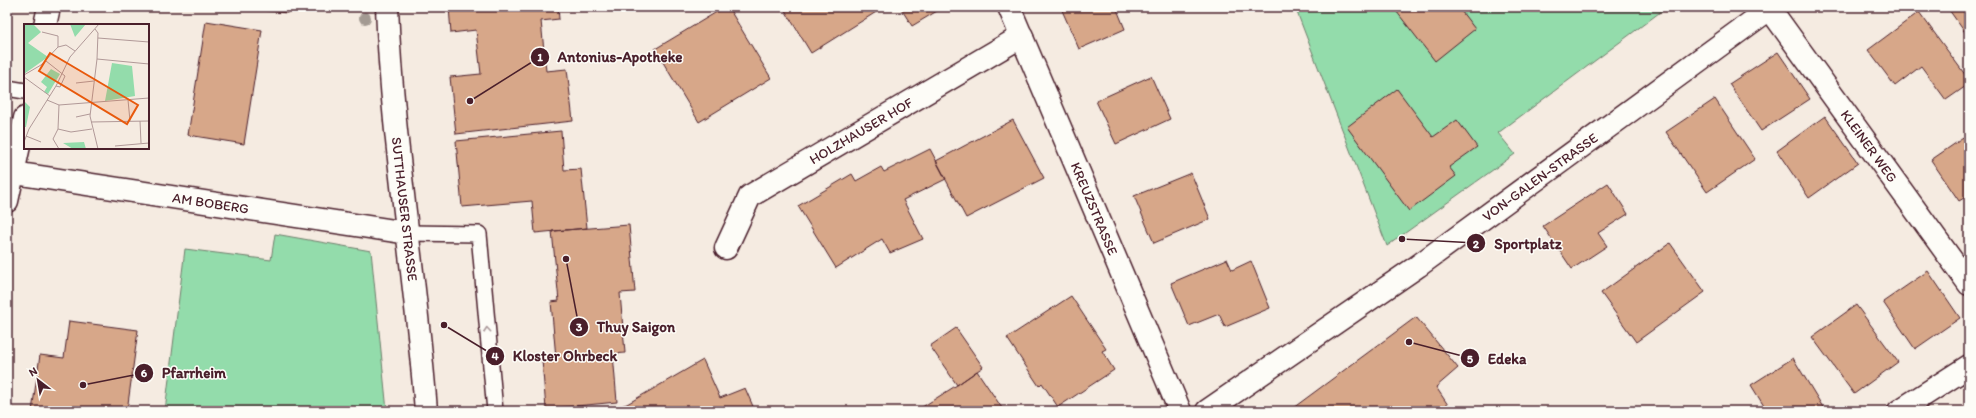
<svg xmlns="http://www.w3.org/2000/svg" width="1976" height="418" viewBox="0 0 1976 418" font-family="Itim,sans-serif">
  <style>
    .green { fill: #93dcab; stroke: #6e7e6b }
    .building { fill: #d7a789; stroke: #4a1f2b }
    .lines { fill: none; stroke-linecap: round; stroke-linejoin: round }
    .service-casing { stroke: #4a1f2b; stroke-width: 18 }
    .minor-casing { stroke: #4a1f2b; stroke-width: 25 }
    .tertiary-casing { stroke: #4a1f2b; stroke-width: 25 }
    .service { stroke: #fdfcf7; stroke-width: 15 }
    .minor { stroke: #fdfcf7; stroke-width: 22 }
    .tertiary { stroke: #fdfcf7; stroke-width: 22 }
    .tree { fill: #a39a92 }
    .oneway { stroke: #ac999b }
    .labels { text-anchor: middle; dominant-baseline: central; stroke-width: 3; stroke-linejoin: round; paint-order: stroke }
    .street-label { font-size: 14px; fill: #4a1f2b; stroke: #fdfcf7 }
    .inset-road { fill: none; stroke: #b19998; stroke-width: 1 }
    .view { fill: #e8590c; fill-opacity: 0.15; stroke: #e8590c; stroke-width: 2 }
    .inset-edge { fill: none; stroke: #4a1f2b; stroke-width: 2 }
    .leader { fill: none; stroke: #4a1f2b; stroke-width: 1.5 }
    .callout-dot { fill: #4a1f2b; stroke: #fdfcf7; stroke-width: 1.5 }
    .mark-label { font-size: 12px; text-anchor: middle; font-weight: bold; fill: #fff }
    .callout-label { font-size: 15px; text-anchor: middle; font-weight: bold; fill: #4a1f2b; stroke: #fdfcf7; stroke-width: 3; stroke-linejoin: round; paint-order: stroke }
  </style>
  <rect width="100%" height="100%" fill="#f5ebe1"/>
  <filter id="ink" filterUnits="userSpaceOnUse"><feTurbulence type="fractalNoise" baseFrequency=".025" numOctaves="2"/><feDisplacementMap in="SourceGraphic" scale="8" xChannelSelector="R" yChannelSelector="G"/><feConvolveMatrix kernelMatrix="1 2 1 2 8 2 1 2 1" color-interpolation-filters="sRGB"/></filter>
  <g filter="url(#ink)">
    <path class="green" d="M1295,7h372l-169,126 17,21 -128,92z
      M275,234l96,17 16,160h-222l20,-162 86,11z"/>
    <path class="building" d="M235,7h62l-10,6z
      M449,7h109l1,12 -18,2 5,50 21,-2 6,52 -117,13 -6,-57 31,-3 -5,-44 -25,3z
      M725,7h3l43,71 -72,44 -44,-73z
      M783,7h96l2,2 -70,44z
      M900,7h35l2,4 -25,15z
      M1063,7h53l9,22 -46,20 -18,-41z
      M1393,7h65l17,22 -40,32z
      M1947,7h22v31z
      M1919,12l50,68v4l-23,16 -25,-34 -26,20 -27,-36z
      M206,21l56,9 -18,114 -56,-9z
      M1778,52l32,47 -49,32 -32,-47z
      M1151,76l19,43 -54,25 -20,-43z
      M1397,89l36,48 24,-17 20,27 -28,20 7,9 -47,35 -62,-84z
      M1715,99l40,60 -48,33 -41,-60z
      M1825,116l33,47 -49,35 -32,-47z
      M1013,120l31,58 -78,40 -30,-57z
      M561,131l3,39 17,-1 6,59 -52,5 -3,-32 -70,6 -6,-66z
      M1969,134v61l-10,6 -28,-41z
      M930,149l16,30 -43,21 20,39 -33,14 -8,-14 -46,29 -38,-62 54,-32 4,7 25,-14 3,5z
      M1191,173l19,46 -56,24 -20,-47z
      M1608,183l20,31 -30,19 9,13 -35,23 -29,-43z
      M629,225l6,67 -15,1 5,60 -12,1 4,48 -71,7 -4,-49 14,-2 -5,-56 8,-1 -7,-70z
      M1670,243l35,49 -69,50 -35,-49z
      M1227,259l5,11 19,-9 19,47 -45,19 -6,-13 -30,12 -18,-43z
      M1928,271l32,47 -45,31 -32,-47z
      M1071,296l35,53 -4,2 12,19 -56,37 -16,-24 -3,3 -32,-48z
      M1856,305l42,57 -44,32 -42,-57z
      M1416,317l42,51 -22,19 16,24h-163z
      M69,321l69,9 -11,81h-95l8,-56 24,3z
      M956,328l27,39 -26,18 -27,-39z
      M1793,358l31,51 -3,2h-54l-16,-26z
      M703,360l17,38 25,-10 10,23h-150l22,-7z
      M977,371l27,40h-88l41,-26z"/>
    <g class="lines">
      <g class="service-casing">
        <path id="service" d="M7,88l18,3
          M408,233l71,1 16,177"/>
      </g>
      <g class="minor-casing">
        <g id="minor">
          <path id="s1" d="M1009,7l171,404"/>
          <path id="s2" d="M1770,9l199,275"/>
          <path d="M45,25l4,-18"/>
          <path id="s3" d="M14,173l394,60"/>
          <path d="M7,201l18,-83"/>
          <path id="s4" d="M726,248l24,-52 272,-160"/>
          <path id="s5" d="M1207,411l211,-145 354,-259"/>
          <path d="M1899,411l70,-45"/>
        </g>
      </g>
      <g class="tertiary-casing">
        <g id="tertiary">
          <path id="s6" d="M387,7c5,135 29,269 39,404"/>
        </g>
      </g>
      <use href="#service" class="service"/>
      <use href="#minor" class="minor"/>
      <use href="#tertiary" class="tertiary"/>
    </g>
    <circle class="tree" cx="365" cy="18" r="6"/>
    <defs><path id="oneway-chevron" d="M-2-3.5L2.5 0L-2 3.5" fill="none" stroke-width="1.6" stroke-linecap="round" stroke-linejoin="round"/></defs>
    <use class="oneway" href="#oneway-chevron" transform="translate(487 330) rotate(-95)"/>
  </g>
  <g class="labels">
    <g class="street-label">
      <text stroke="none"><textPath href="#s4" startOffset="186">HOLZHAUSER HOF</textPath></text>
      <text stroke="none"><textPath href="#s2" startOffset="169">KLEINER WEG</textPath></text>
      <text stroke="none"><textPath href="#s5" startOffset="407">VON-GALEN-STRASSE</textPath></text>
      <text stroke="none"><textPath href="#s3" startOffset="199">AM BOBERG</textPath></text>
      <text stroke="none"><textPath href="#s6" startOffset="203">SUTTHAUSER STRASSE</textPath></text>
      <text stroke="none"><textPath href="#s1" startOffset="219">KREUZSTRASSE</textPath></text>
    </g>
  </g>
  <g transform="translate(24 24)">
    <rect width="125" height="125" fill="#f5ebe1"/>
    <path d="M0,0h9l8,8 -13,11 20,14 -24,17zM46,0h16l-11,13zM88,39l20,3 3,30 -30,5zM27,45l9,5 -12,20 -4,-2 3,-5 -6,-5zM0,77l6,6 -4,20h-2zM60,118l2,7h-13l-10,-6z" fill="#93dcab"/>
    <path class="inset-road" d="M71,5l3,4 -1,26 -7,57 8,33M18,8l16,4v11M74,14l51,4M73,35l52,5M22,37l19,15 -5,11 -4,-1M0,51l17,-10 17,-18 8,-2 9,6M0,53l26,19M52,59l18,-2M23,76l12,5 90,-7M104,76l2,21M52,93l14,-3M116,97l1,22M67,98l58,-1M34,105l1,-24M2,112l15,6M0,118l5,-13 27,-43 14,-29 29,-33M91,122l34,-3M35,125l-6,-10 5,-10 13,3 21,-3"/>
    <path class="view" d="M26,29l88,52 -11,19 -88,-53z"/>
    <rect width="125" height="125" class="inset-edge"/>
  </g>
  <path class="leader" d="M470 101L540 57M1402 239L1476 243M566 259L579 327M444 325L495 356M1409 342L1470 358M83 385L144 373"/>
  <g class="callout-dot">
    <circle cx="470" cy="101" r="4"/>
    <circle cx="1402" cy="239" r="4"/>
    <circle cx="566" cy="259" r="4"/>
    <circle cx="444" cy="325" r="4"/>
    <circle cx="1409" cy="342" r="4"/>
    <circle cx="83" cy="385" r="4"/>
    <circle cx="540" cy="57" r="10"/>
    <circle cx="1476" cy="243" r="10"/>
    <circle cx="579" cy="327" r="10"/>
    <circle cx="495" cy="356" r="10"/>
    <circle cx="1470" cy="358" r="10"/>
    <circle cx="144" cy="373" r="10"/>
  </g>
  <g class="mark-label">
    <text x="540" y="61">1</text>
    <text x="1476" y="248">2</text>
    <text x="579" y="331">3</text>
    <text x="495" y="360">4</text>
    <text x="1470" y="363">5</text>
    <text x="144" y="377">6</text>
  </g>
  <g class="callout-label">
    <text x="620" y="62">Antonius-Apotheke</text>
    <text x="1528" y="249">Sportplatz</text>
    <text x="636" y="332">Thuy Saigon</text>
    <text x="565" y="361">Kloster Ohrbeck</text>
    <text x="1507" y="364">Edeka</text>
    <text x="194" y="378">Pfarrheim</text>
  </g>
  <rect width="1976" height="418" fill="none" stroke="#fdfcf7" stroke-width="24"/>
  <rect x="12" y="12" width="1952" height="394" fill="none" stroke="#4a1f2b" stroke-width="1.5" filter="url(#ink)"/>
  <g transform="translate(38 380) rotate(329)" stroke="#fdfcf7" stroke-width="3" paint-order="stroke">
  <path d="M0-3L7 15L0 10L-7 15Z" fill="#4a1f2b"/>
  <text y="-6" font-size="11" font-weight="bold" text-anchor="middle" fill="#4a1f2b">N</text>
  </g>
</svg>
